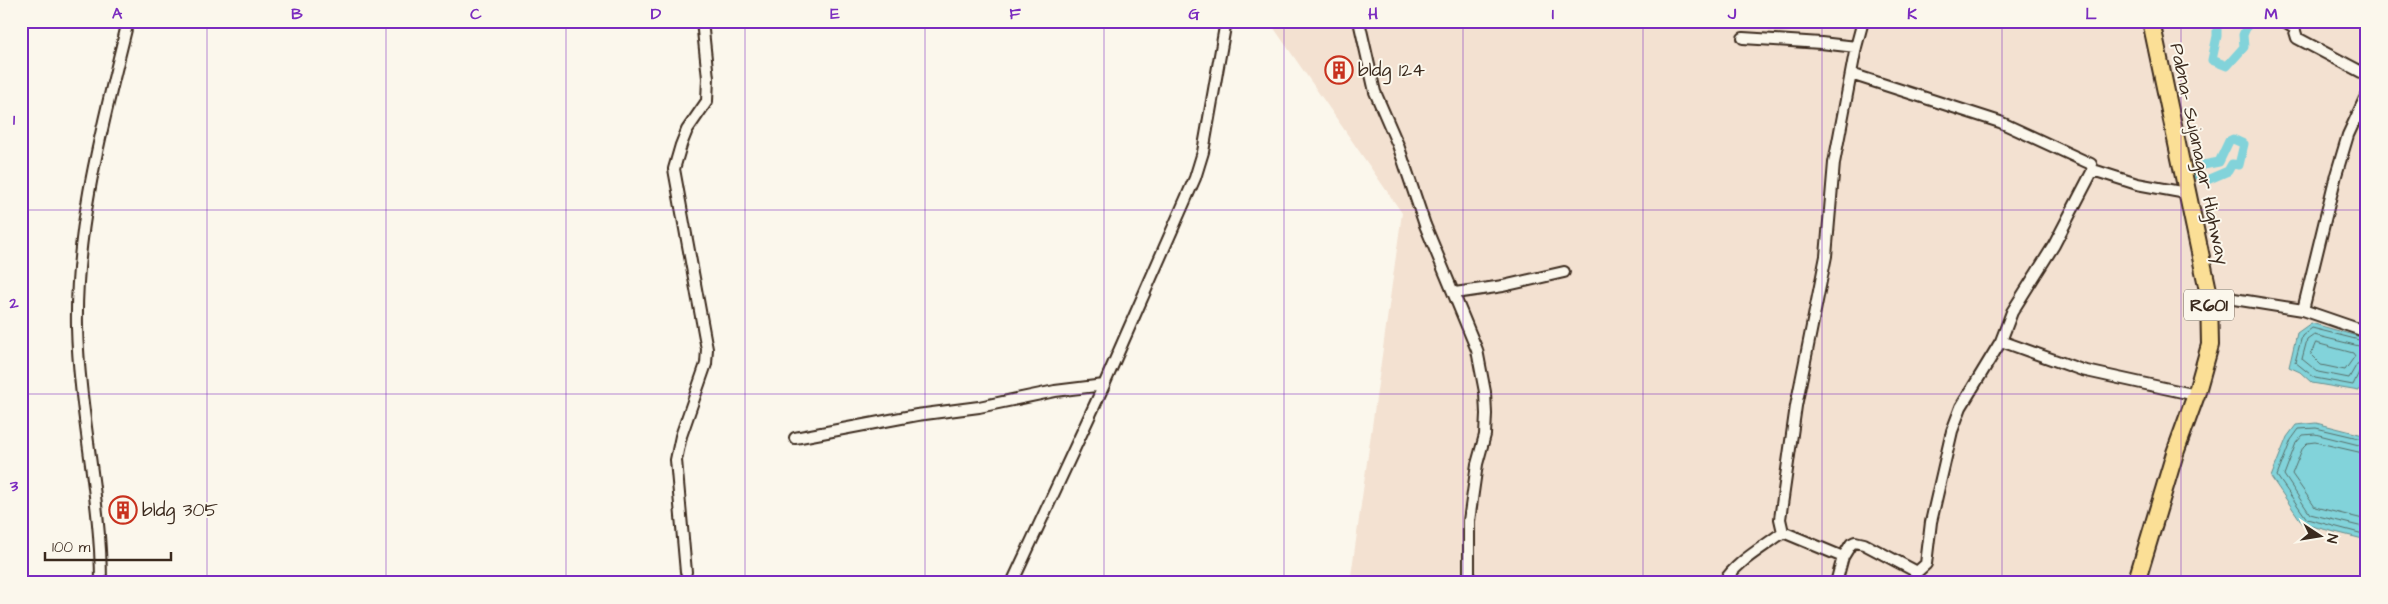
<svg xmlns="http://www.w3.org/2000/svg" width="2388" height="604" viewBox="0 0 2388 604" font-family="'Architects Daughter',sans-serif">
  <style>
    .built { fill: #f3e1d1 }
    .water { fill: #82d3da; stroke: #668f8f }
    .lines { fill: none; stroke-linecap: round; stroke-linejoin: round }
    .shore { stroke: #576e69; stroke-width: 1 }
    .canal { stroke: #82d3da; stroke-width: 9 }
    .minor-casing { stroke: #3b2a1e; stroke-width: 14 }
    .primary-casing { stroke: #3b2a1e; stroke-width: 20 }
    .minor { stroke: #fbf7ec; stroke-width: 10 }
    .primary { stroke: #fbdf96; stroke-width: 16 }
    .grid { fill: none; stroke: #7b2cbf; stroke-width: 1; stroke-opacity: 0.55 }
    .labels { text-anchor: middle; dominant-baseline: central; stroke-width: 4; stroke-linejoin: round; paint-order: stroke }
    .shield { fill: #fbf7ec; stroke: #75685c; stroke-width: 1 }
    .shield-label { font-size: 18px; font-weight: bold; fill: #3b2a1e }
    .poi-label { font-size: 19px; fill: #3b2a1e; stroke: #fbf7ec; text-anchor: start }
    .street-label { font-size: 19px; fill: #3b2a1e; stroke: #fbf7ec }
    .neatline { fill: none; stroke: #7b2cbf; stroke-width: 2 }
    .grid-label { font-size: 16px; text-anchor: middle; font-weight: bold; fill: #7b2cbf }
  </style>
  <rect width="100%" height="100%" fill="#fbf7ec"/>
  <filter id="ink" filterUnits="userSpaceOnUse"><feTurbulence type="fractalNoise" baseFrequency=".02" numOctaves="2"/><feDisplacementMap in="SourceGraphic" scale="10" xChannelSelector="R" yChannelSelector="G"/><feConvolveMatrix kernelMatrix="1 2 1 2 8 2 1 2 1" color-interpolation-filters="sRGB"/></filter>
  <g filter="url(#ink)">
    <path class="built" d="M1269,21h1098v562h-1017l52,-370z"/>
    <path class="water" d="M2311,323l56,16v26l-8,26 -47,-8 -12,-11 -11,-5 8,-34z
      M2316,423l51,13v104l-64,-16 -32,-47 16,-40 9,-12z"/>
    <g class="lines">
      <path class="shore" d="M2367,342l-55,-14 -10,8 -7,26 20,16 38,7 7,-15 7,-3
        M2316,343l37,10 2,3 -10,14 -24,-5 -10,-10z
        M2367,348l-53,-13 -7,5 -5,19 16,13 31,6 8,-14 10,-3
        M2367,440l-51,-12 -17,1 -8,11 -14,36 30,43 60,16
        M2367,447l-52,-13 -12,1 -7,8 -12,32 26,39 57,14
        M2367,454l-52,-12 -8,1 -4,4 -11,27 23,33 52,13"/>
      <path class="canal" d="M2217,21v15l-5,24 15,6 17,-19 -1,-12 6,-14
        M2233,139l11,5 -5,21 -7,-1 -4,7 -21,9 -10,-5 1,-9 21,-4 10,-21z"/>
      <g class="minor-casing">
        <path id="minor" d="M1359,21l16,71 23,53 27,80 52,125 8,42 1,22 -1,21 -8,29 -8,57v62
          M1863,21l-7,26 -22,116 -8,93 -30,150 -16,113 3,13 60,25 8,-13 4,-2 9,2 53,28 9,-8 5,-42 21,-91 9,-24 40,-66 81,29 114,25
          M2283,21l11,7 3,10 70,37
          M1743,38l78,5 35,4
          M1851,74l149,48 91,42 2,6 44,14 49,9
          M1455,293l48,-7 61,-14
          M2209,295l94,15 33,-135 12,-40 19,-41
          M2303,310l64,22
          M2001,341l11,-29 42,-67 39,-75
          M795,438l122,-23 62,-8 76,-16 49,-6
          M686,572l-10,-112 5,-24 25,-72 1,-15 -33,-180 7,-24 6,-15 20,-29 1,-23 -6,-57
          M101,583c0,-86 -22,-170 -24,-256 -2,-104 27,-206 51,-306
          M1012,583l92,-198 91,-207 8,-26 23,-131
          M1723,583c15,-23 40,-35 60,-51
          M1836,583l7,-26"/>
      </g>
      <g class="primary-casing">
        <path id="primary" d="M2136,583l39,-130 21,-58 14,-50 -1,-50 -58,-274"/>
      </g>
      <use href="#minor" class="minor"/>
      <use href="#primary" class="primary"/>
    </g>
  </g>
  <path class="grid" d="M207,21v562M386,21v562M566,21v562M745,21v562M925,21v562M1104,21v562M1284,21v562M1463,21v562M1643,21v562M1822,21v562M2002,21v562M2181,21v562M21,210h2346M21,394h2346"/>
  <defs>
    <g id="building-ring" transform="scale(1.4375)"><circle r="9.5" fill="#fbf7ec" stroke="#c8321e" stroke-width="1.5"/><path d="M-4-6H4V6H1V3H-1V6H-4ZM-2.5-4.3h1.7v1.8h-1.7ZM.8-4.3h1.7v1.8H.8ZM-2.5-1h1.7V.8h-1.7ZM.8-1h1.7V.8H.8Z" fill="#c8321e"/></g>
  </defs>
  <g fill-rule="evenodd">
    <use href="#building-ring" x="1339" y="70"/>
    <use href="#building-ring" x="123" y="510"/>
  </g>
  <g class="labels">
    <rect class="shield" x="2184" y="289.5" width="50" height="31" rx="4"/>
    <g class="shield-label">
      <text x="2209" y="305">R601</text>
    </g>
    <g class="poi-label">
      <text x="1358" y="70">bldg 124</text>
      <text x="142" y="510">bldg 305</text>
    </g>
    <g class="street-label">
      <text transform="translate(2199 154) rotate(78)">Pabna- Sujanagar Highway</text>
    </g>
  </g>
  <rect width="2388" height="604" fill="none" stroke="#fbf7ec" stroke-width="55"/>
  <g transform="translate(2320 536) rotate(102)" stroke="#fbf7ec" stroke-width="4" paint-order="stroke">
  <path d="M0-4L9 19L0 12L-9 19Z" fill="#3b2a1e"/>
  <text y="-8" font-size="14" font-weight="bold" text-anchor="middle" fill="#3b2a1e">N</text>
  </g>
  <path d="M45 552v8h126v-8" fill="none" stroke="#3b2a1e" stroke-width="2.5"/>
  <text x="52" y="552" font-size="15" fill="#3b2a1e" stroke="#fbf7ec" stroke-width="4" paint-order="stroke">100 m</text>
  <rect x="28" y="28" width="2332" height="548" class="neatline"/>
  <g class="grid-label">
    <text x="117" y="19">A</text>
    <text x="297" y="19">B</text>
    <text x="476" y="19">C</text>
    <text x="656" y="19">D</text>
    <text x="835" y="19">E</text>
    <text x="1015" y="19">F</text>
    <text x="1194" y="19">G</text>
    <text x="1373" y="19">H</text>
    <text x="1553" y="19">I</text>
    <text x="1732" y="19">J</text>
    <text x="1912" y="19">K</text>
    <text x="2091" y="19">L</text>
    <text x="2271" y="19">M</text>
    <text x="14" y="125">1</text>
    <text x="14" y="308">2</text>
    <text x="14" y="491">3</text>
  </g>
</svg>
